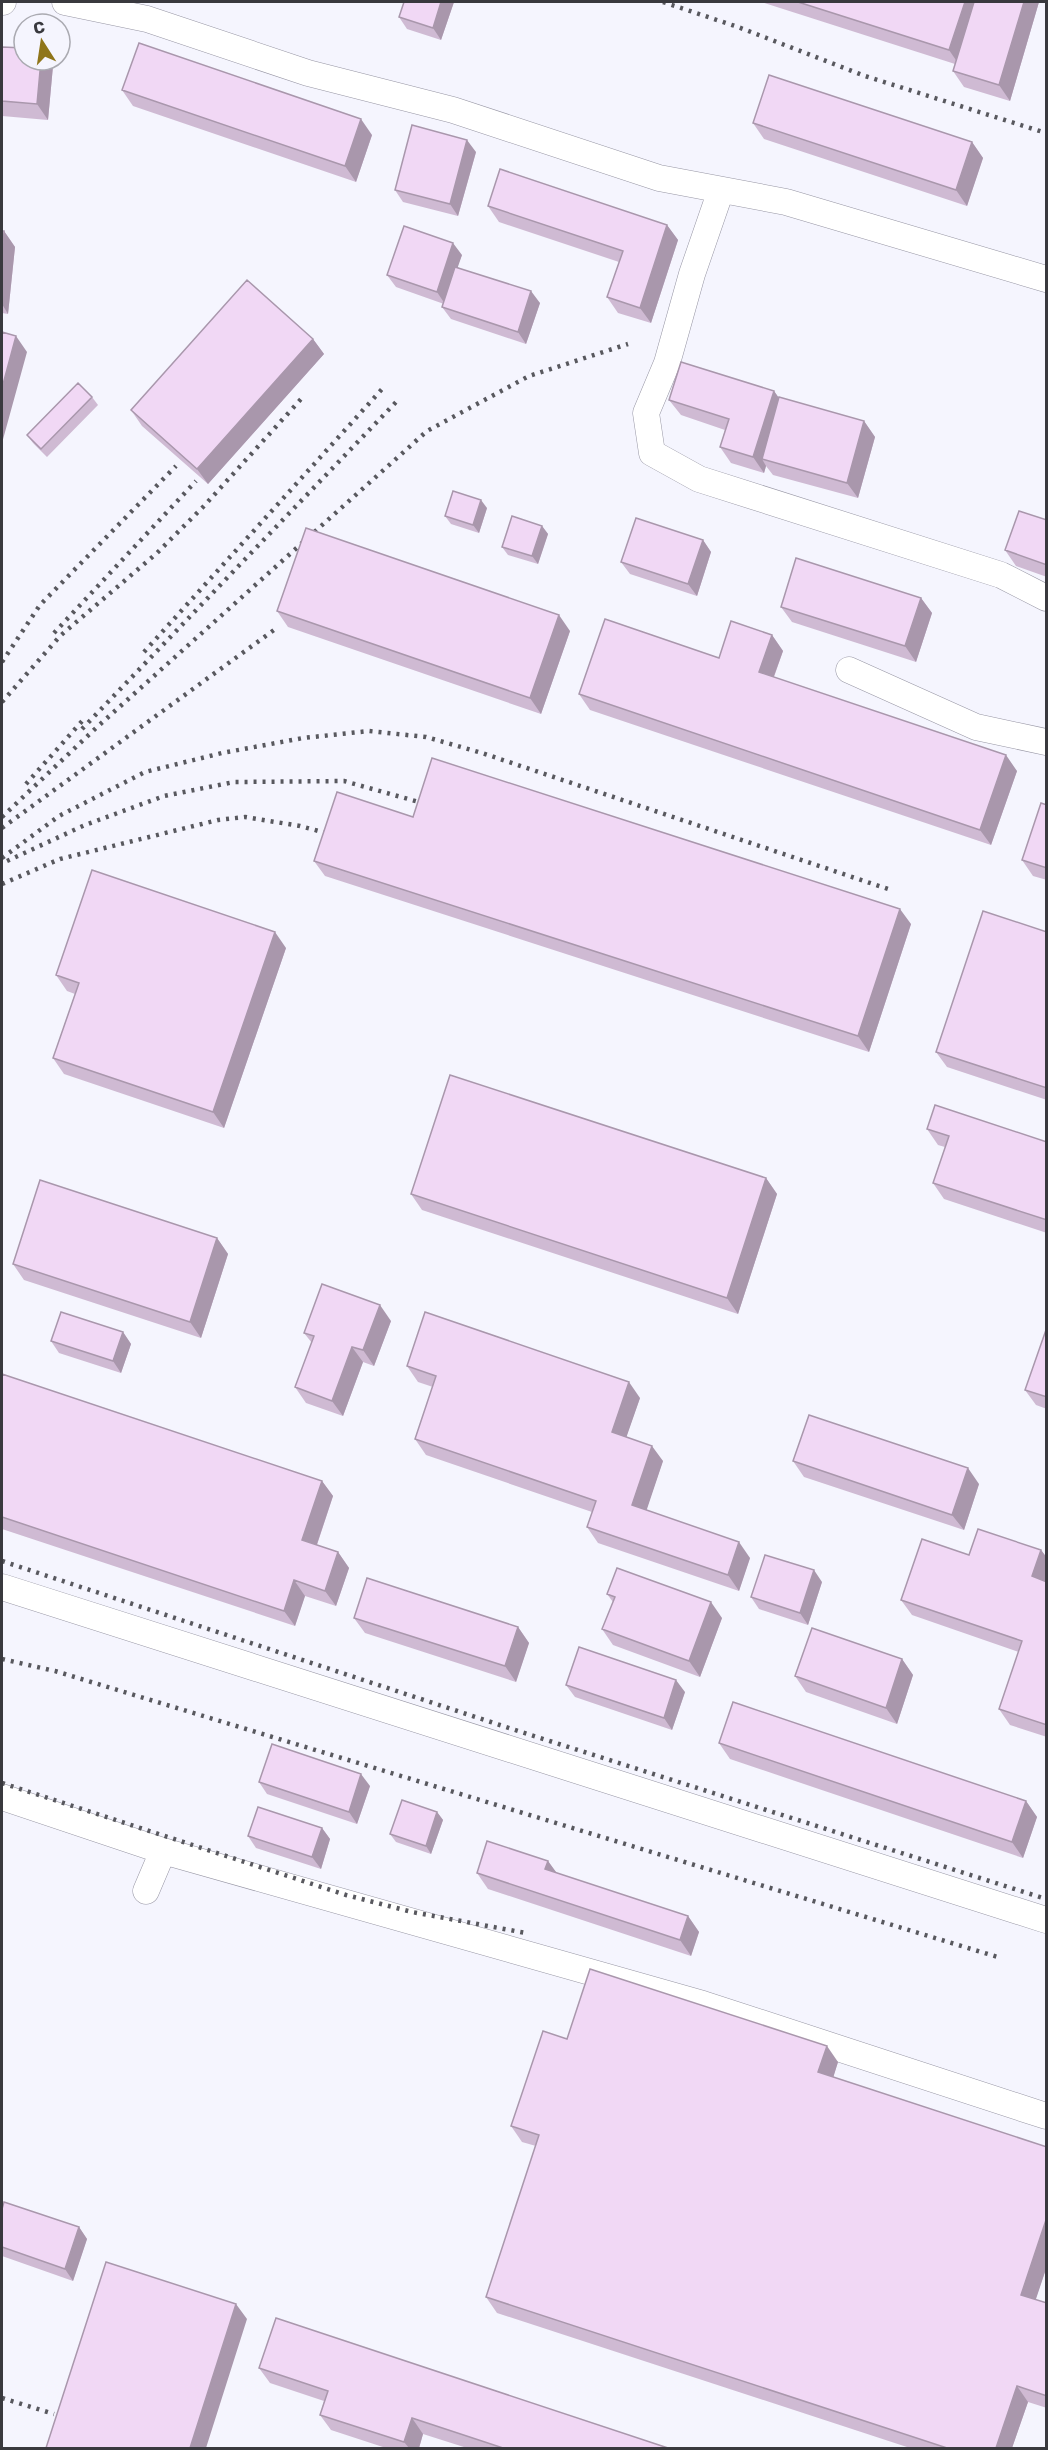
<svg xmlns="http://www.w3.org/2000/svg" width="1048" height="2450" viewBox="0 0 1048 2450" font-family="Rubik,sans-serif">
  <style>
    .lines { fill: none; stroke-linecap: round; stroke-linejoin: round }
    .minor-casing { stroke: #9796a4; stroke-width: 27 }
    .minor { stroke: #fff; stroke-width: 26 }
    .rail { stroke: #58585e; stroke-width: 4.5; stroke-dasharray: 3 6; stroke-linecap: butt }
    .wall { fill: #cfbad3 }
    .shaded-wall { fill: #a997ac }
    .building { fill: #f1d8f5; stroke: #a997ac; stroke-width: 1.5 }
  </style>
  <rect width="100%" height="100%" fill="#f5f5fe"/>
  <g class="lines">
    <g class="minor-casing">
      <path id="minor" d="M2,2h1
        M65,2l82,17 161,54 145,37 206,68 127,24 260,77
        M721,190l-29,84 -25,89 -21,50 6,40 47,26 302,96 45,23
        M849,670l127,57 70,15
        M2,1587l1044,333
        M2,1797l161,54 -17,40
        M163,1851l540,153 343,112"/>
    </g>
    <use href="#minor" class="minor"/>
    <path class="rail" d="M663,2l75,25 127,49 181,57
      M54,633l142,-152
      M144,652l239,-264
      M2,662l38,-57 136,-139
      M2,702l58,-66 97,-83 47,-47 98,-108
      M82,729l316,-329
      M26,784l58,-65
      M2,817l94,-89 331,-297 102,-55 99,-32
      M2,828l272,-198
      M2,858l57,-42 86,-44 77,-19 81,-15 66,-7 57,6 56,16 409,137
      M7,861l78,-36 79,-29 70,-14 110,-1 82,23
      M2,884l58,-25 158,-39 27,-3 55,9 26,7
      M2,1561l510,168 534,170
      M2,1659l53,12 946,287
      M2,1783l344,112 66,17 114,21
      M2,2398l52,16"/>
  </g>
  <path class="wall" d="M404,2h50l-13,38 -34,-11 -8,-12z
    M761,2h278l-29,99 -46,-14 -11,-16 2,-7z
    M2,47l22,13h25l4,6 -5,54 -46,-4z
    M122,90l250,45 -16,47 -223,-76z
    M753,123l219,19 11,16 -16,48 -203,-67z
    M476,152l-18,64 -55,-14 -8,-12z
    M488,206l179,19 11,15 -27,83 -33,-10 -11,-16 12,-35 -120,-40z
    M2,231h2l11,16 -7,67 -6,-1z
    M462,255l-5,12 83,36 -14,41 -75,-25 -9,-12 2,-3 -48,-17 -9,-12z
    M313,339l11,15 -116,130 -66,-58 -11,-16z
    M774,391l5,7 85,23 11,16 -17,61 -85,-23 -7,-9 -2,7 -33,-10 -11,-16 5,-17 -44,-15 -12,-15z
    M92,397l6,8 -51,52 -14,-14 -6,-8z
    M487,508l-8,25 -28,-9 -6,-8z
    M1047,520v57l-31,-11 -11,-16z
    M542,526l6,8 -10,30 -30,-9 -6,-8z
    M703,540l8,12 -14,44 -67,-22 -9,-12z
    M921,598l11,15 -16,49 -124,-40 -11,-15z
    M277,611l293,20 -29,83 -253,-87z
    M772,635l11,16 -9,26 243,94 -26,74 -401,-135 -11,-16 140,-36z
    M1047,805v75l-14,-4 -11,-16z
    M413,817l498,107 -42,128 -544,-176 -11,-15z
    M1047,932v168l-100,-33 -11,-15z
    M286,948l-62,180 -160,-54 -11,-16 22,-64 -8,-3 -11,-16z
    M927,1129l120,13v91l-103,-34 -11,-16 12,-36 -7,-2z
    M766,1178l11,16 -39,120 -316,-104 -11,-16z
    M217,1238l11,16 -27,84 -177,-58 -11,-16z
    M391,1321l-17,45 -11,-4 -20,54 -37,-13 -11,-16 17,-44 -8,-10z
    M1047,1327v82l-11,-4 -11,-15z
    M123,1332l8,12 -10,29 -62,-20 -8,-12z
    M407,1366l233,32 -14,39 37,24 -17,49 104,48 -11,33 -141,-48 -11,-16 5,-15 -166,-57 -11,-16 18,-52 -15,-5z
    M2,1374l320,107 11,15 -16,49 21,7 11,16 -13,38 -31,-10 -10,30 -293,-97z
    M793,1461l186,23 -15,46 -160,-53z
    M1041,1550l6,8v179l-37,-12 -11,-16 20,-57 -107,-37 -11,-15 68,-45z
    M822,1582l-14,43 -49,-16 -8,-12z
    M607,1594l115,24 -22,59 -87,-32 -11,-16 11,-27z
    M354,1618l164,9 11,16 -13,39 -151,-49z
    M902,1659l11,16 -16,49 -91,-32 -11,-16z
    M566,1685l119,7 -13,38 -97,-33z
    M719,1743l307,58 11,16 -14,41 -293,-99z
    M259,1782l111,4 -13,38 -90,-30z
    M437,1812l6,8 -12,34 -35,-12 -6,-8z
    M322,1828l8,11 -9,30 -65,-21 -8,-12z
    M548,1861l8,12 132,43 11,16 -8,24 -203,-67 -11,-16z
    M567,2039l271,23 -5,15 214,70v119l-12,34 12,3v105l-19,-6 -16,46h-102l-413,-135 -11,-16 50,-151 -14,-4 -11,-16z
    M2,2209l77,18 8,12 -14,42 -71,-25z
    M259,2368l409,80h-201l-44,-14 -4,14h-33l-55,-18 -11,-15 4,-14 -54,-18z"/>
  <path class="shaded-wall" d="M441,2h13l-13,38 -8,-12z
    M965,2h16l-21,64 -11,-16z
    M1024,2h15l-29,99 -11,-16z
    M41,60h8l4,6 -5,54 -11,-16z
    M361,119l11,16 -16,47 -11,-16z
    M467,140l9,12 -18,64 -8,-12z
    M972,142l11,16 -16,48 -11,-16z
    M667,225l11,15 -27,83 -11,-15z
    M4,231l11,16 -7,67 -6,-10v-48z
    M453,243l9,12 -17,49 -8,-12z
    M531,291l9,12 -14,41 -8,-12z
    M16,336l11,16 -25,91v-55z
    M313,339l11,15 -116,130 -11,-15z
    M774,391l11,16 -23,52 4,7 -2,7 -11,-16z
    M864,421l11,16 -17,61 -11,-15z
    M481,500l6,8 -8,25 -6,-8z
    M542,526l6,8 -10,30 -6,-8z
    M703,540l8,12 -14,44 -9,-12z
    M921,598l11,15 -16,49 -11,-16z
    M559,615l11,16 -29,83 -11,-16z
    M772,635l11,16 -13,36 -11,-15z
    M1006,755l11,16 -26,74 -11,-15z
    M900,909l11,15 -42,128 -11,-16z
    M275,932l11,16 -62,180 -11,-16z
    M766,1178l11,16 -39,120 -11,-16z
    M217,1238l11,16 -27,84 -11,-16z
    M380,1305l11,16 -17,45 -11,-16z
    M123,1332l8,12 -10,29 -8,-12z
    M352,1347l11,15 -20,54 -11,-15z
    M629,1382l11,16 -17,49 -11,-15z
    M652,1446l11,15 -20,60 -11,-16z
    M968,1468l11,16 -15,46 -12,-15z
    M322,1481l11,15 -20,60 -11,-16z
    M739,1542l11,16 -11,33 -11,-16z
    M1041,1550l6,8v24l-15,-6z
    M338,1552l11,16 -13,38 -11,-15z
    M814,1570l8,12 -14,43 -8,-12z
    M294,1580l11,16 -10,30 -11,-15z
    M711,1602l11,16 -22,59 -11,-16z
    M518,1627l11,16 -13,39 -11,-16z
    M902,1659l11,16 -16,49 -11,-16z
    M676,1680l9,12 -13,38 -8,-12z
    M361,1774l9,12 -13,38 -8,-12z
    M1026,1801l11,16 -14,41 -11,-16z
    M437,1812l6,8 -12,34 -5,-8z
    M322,1828l8,11 -9,30 -9,-12z
    M548,1861l11,15 -14,-7z
    M688,1916l11,16 -8,24 -11,-16z
    M827,2046l11,16 -8,26 -12,-16z
    M1047,2217v49l-15,45 -11,-16z
    M79,2227l8,12 -14,42 -8,-12z
    M236,2304l11,15 -41,129h-16z
    M1017,2386l11,16 -16,46h-16z
    M412,2418l11,16 -4,14h-10l-5,-6z"/>
  <path class="building" d="M404,2h37l-8,26 -34,-11z
    M798,2h167l-16,48z
    M974,2h50l-25,83 -46,-14z
    M139,43l222,76 -16,47 -223,-76z
    M2,47l22,1v12h17l-4,44 -35,-3z
    M769,75l203,67 -16,48 -203,-67z
    M412,125l55,15 -17,64 -55,-14z
    M500,169l167,56 -27,83 -33,-11 16,-46 -135,-45z
    M404,226l49,17 -16,49 -50,-17z
    M2,231h2l-2,25z
    M455,267l76,24 -13,41 -76,-25z
    M247,280l66,59 -116,130 -66,-59z
    M2,332l14,4 -14,52z
    M681,362l93,29 -21,66 -33,-10 9,-28 -60,-19z
    M78,383l14,14 -51,52 -14,-14z
    M779,397l85,24 -17,62 -85,-24z
    M453,491l28,9 -8,25 -28,-9z
    M1019,511l28,9v45l-42,-15z
    M512,516l30,10 -10,30 -30,-9z
    M636,518l67,22 -15,44 -67,-22z
    M306,528l253,87 -29,83 -253,-87z
    M796,558l125,40 -16,48 -124,-39z
    M605,619l114,39 12,-37 41,14 -13,37 247,83 -26,75 -401,-136z
    M432,758l468,151 -42,127 -544,-175 23,-69 76,25z
    M1041,803l6,2v63l-25,-8z
    M92,870l183,62 -62,180 -160,-54 26,-75 -23,-8z
    M983,911l64,21v156l-111,-36z
    M450,1075l316,103 -39,120 -316,-104z
    M935,1105l112,37v78l-114,-37 16,-47 -22,-7z
    M40,1180l177,58 -27,84 -177,-58z
    M322,1284l58,21 -17,45 -11,-3 -20,54 -37,-14 19,-51 -10,-3z
    M61,1312l62,20 -10,29 -62,-20z
    M425,1312l204,70 -17,50 40,14 -20,59 107,37 -11,33 -141,-48 9,-26 -181,-62 21,-63 -29,-10z
    M1047,1327v70l-22,-7z
    M2,1374l320,107 -20,59 36,12 -13,39 -31,-11 -10,31 -282,-94z
    M809,1415l159,53 -16,47 -159,-54z
    M978,1529l63,21 -9,26 15,6v143l-48,-16 23,-68 -121,-41 21,-61 47,16z
    M765,1555l49,15 -14,43 -49,-16z
    M617,1568l94,34 -22,59 -87,-32 13,-32 -8,-3z
    M367,1578l151,49 -13,39 -151,-48z
    M812,1628l90,31 -16,49 -91,-32z
    M579,1647l97,33 -12,38 -98,-33z
    M733,1702l293,99 -14,41 -293,-99z
    M272,1744l89,30 -12,38 -90,-30z
    M402,1800l35,12 -11,34 -36,-12z
    M258,1807l64,21 -10,29 -64,-21z
    M487,1841l61,20 -3,8 143,47 -8,24 -203,-67z
    M590,1969l237,77 -9,26 229,75v70l-26,78 26,8v93l-30,-10 -21,62h-49l-461,-151 53,-162 -28,-9 32,-95 24,8z
    M4,2202l75,25 -14,42 -63,-22v-38z
    M106,2262l130,42 -46,144h-144z
    M276,2318l392,130h-165l-91,-30 -8,24 -84,-27 8,-24 -69,-23z"/>
  <rect width="1048" height="2450" fill="none" stroke="#39393e" stroke-width="6"/>
  <g transform="translate(42 42) rotate(348)"><circle r="28" fill="#f5f5fe" stroke="#aaaab1" stroke-width="1.5"/>
  <path d="M0-4.5L10 22L0 15L-10 22Z" fill="#8f751a"/>
  <text y="-9" font-size="16" font-weight="bold" text-anchor="middle" fill="#39393e">С</text>
  </g>
</svg>
